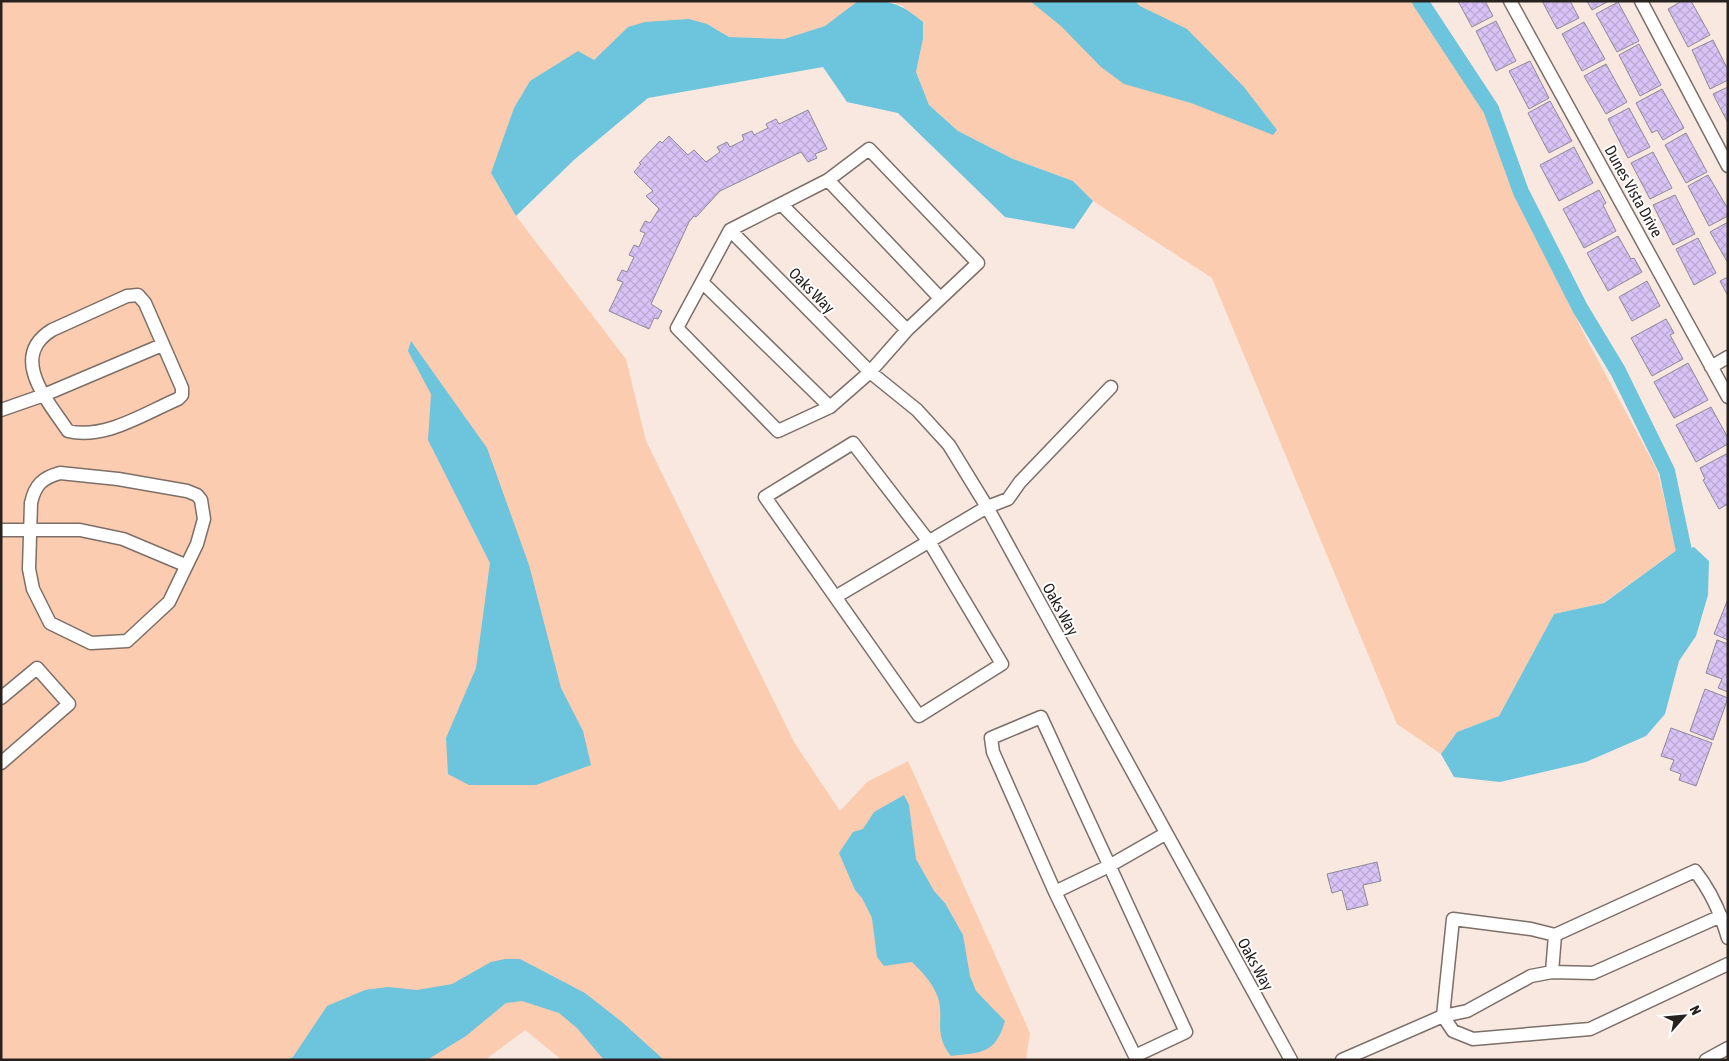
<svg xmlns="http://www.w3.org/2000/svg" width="1729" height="1061" viewBox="0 0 1729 1061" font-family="'Asap Condensed',sans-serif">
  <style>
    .green { fill: #fcccb0 }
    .water { fill: #6cc4dd }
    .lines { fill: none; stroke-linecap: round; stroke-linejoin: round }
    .canal { stroke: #6cc4dd; stroke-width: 16 }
    .building { fill: url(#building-cross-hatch); stroke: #8e8996 }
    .street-casing { stroke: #7c6f68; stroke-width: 15 }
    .street { stroke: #fff; stroke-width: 12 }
    .labels { text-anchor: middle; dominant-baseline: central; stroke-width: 4; stroke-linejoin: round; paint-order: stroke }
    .street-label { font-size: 16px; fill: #27221e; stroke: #fff }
  </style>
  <defs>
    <pattern id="building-cross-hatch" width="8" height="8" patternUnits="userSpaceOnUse" patternTransform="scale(1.25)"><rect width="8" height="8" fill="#d9c3f6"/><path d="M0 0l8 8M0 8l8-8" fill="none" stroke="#baa7d2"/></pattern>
  </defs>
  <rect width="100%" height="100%" fill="#f8e8e0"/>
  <path class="green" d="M1,1h858l-34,25 -41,13 -55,-2 -22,-13 -79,3 -34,33 -103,113 25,43 110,143 20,82 148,301 46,69 27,-29 41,-21 122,272 -4,27h-464l-37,-30 -40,30h-484z
    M887,1h526l72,109 31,83 70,145 71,132 20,80 -74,53 -49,11 -55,102 -42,16 -16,22 -44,-30 -185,-446 -119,-77 -20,-20 -60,-22 -55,-28 -29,-26 -13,-33 7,-33 -20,-33z"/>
  <path class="water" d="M858,1c33,0 39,0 65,21v17l-7,33 13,33 29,26 55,28 60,22 20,20 -19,28 -69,-12 -107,-104 -51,-11 -24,-35 -175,31 -73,61 -59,57 -25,-43 23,-65 16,-27 48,-30 16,9 34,-33 17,-5 44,-3 18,5 22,13 55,2 41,-13z
    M1030,1h105l5,5 47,23 57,58 33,43 -4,5 -82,-32 -67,-19 -23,-17 -40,-41z
    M411,341l76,107 42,117 32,123 22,43 8,34 -55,20h-67l-21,-11 -2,-36 30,-70 14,-105 -62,-123 3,-46 -23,-43z
    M1694,547l15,14 -1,34 -12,41 -17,25 -14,53 -19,22 -60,26 -86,20 -46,-5 -13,-23 16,-22 42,-16 55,-102 50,-11 73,-53 7,1z
    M904,795l5,10 7,54 18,32 11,12 18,32 7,41 6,15 29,30c-10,34 -24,31 -54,35 -20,-25 -4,-40 -15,-63 -5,-12 -15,-22 -24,-31l-28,4 -7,-9 -5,-39 -10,-20 -7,-8 -16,-37 14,-21 10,-3 11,-17z
    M505,959h15l65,34 37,29 42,38h-60l-27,-32 -18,-15 -37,-12 -16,2 -40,33 -39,24h-140l6,-3 34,-51 38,-16 23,-3 29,3 35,-6 39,-22z"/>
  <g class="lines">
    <path class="canal" d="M1420,1l71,108 30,83 59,116 38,63 49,100 17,80"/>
  </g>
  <path class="building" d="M1458,1h27l8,15 -21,11z
    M1542,1h28l9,17 -22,11z
    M1587,1h22l-17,9z
    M1682,1h9l19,34 -22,12 -20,-38z
    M1618,2l21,39 -22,11 -21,-38z
    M1496,21l20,40 -20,10 -20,-40z
    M1584,22l21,37 -23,12 -20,-37z
    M1713,40l15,30v10l-18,9 -18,-39z
    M1639,44l22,41 -21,11 -21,-41z
    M1530,61l19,37 -20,11 -20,-38z
    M1606,64l21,38 -21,12 -22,-38z
    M1728,87v36l-15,-29z
    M1662,89l22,39 -21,12 -6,-10 -5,3 -16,-30z
    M1550,101l22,40 -23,12 -21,-40z
    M1629,108l21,39 -22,11 -20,-39z
    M808,110l19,39 -12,5 2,4 -9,4 -7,-10 -81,39 -24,26 -2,-1 -5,6 -38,82 11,7 -4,8 -4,-1 -5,11 -40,-18 14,-29 -6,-2 5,-10 5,2 7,-15 -5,-2 5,-10 5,2 6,-14 -5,-2 5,-10 5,2 9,-14 -13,-13 7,-5 -19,-19 7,-8 -2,-1 21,-22 2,2 7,-7 19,19 6,-5 12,12 14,-10 -3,-5 10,-5 3,5 14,-7 -2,-5 10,-4 2,4 14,-7 -2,-4 10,-5 3,5z
    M1686,133l21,39 -21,11 -21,-38z
    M1574,147l19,36 -34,18 -19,-36z
    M1653,152l19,36 -22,11 -19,-36z
    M1708,175l20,34v7l-19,10 -21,-40z
    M1599,190l7,13 -3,2 13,26 -32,17 -21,-39z
    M1675,195l20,39 -22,11 -20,-40z
    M1728,222v41l-18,-31z
    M1618,236l13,23 3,-1 8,14 -34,19 -21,-38z
    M1698,238l18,35 -22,12 -18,-36z
    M1728,277v19l-8,-15z
    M1647,281l13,25 -28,15 -13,-24z
    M1666,319l8,14 -4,2 13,24 -31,17 -21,-38z
    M1688,363l20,37 -34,18 -20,-36z
    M1711,407l17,31v6l-32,18 -20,-37z
    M1728,453v51l-9,5 -16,-29 2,-1 -5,-11z
    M1728,599v41l-14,-6z
    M1717,640l11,4v48l-10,-4 4,-9 -16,-6z
    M1705,689l23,9 -15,42 -23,-9z
    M1671,728l41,15 -16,43 -17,-6 2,-6 -11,-4 4,-10 -13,-4z
    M1377,862l4,19 -18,4 5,20 -21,5 -5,-20 -10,3 -5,-19z"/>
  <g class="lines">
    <g class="street-casing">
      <path id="street" d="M1510,1l218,396
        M1641,1l87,165
        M869,149l109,114 -71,67 -37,42 -40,35 -52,24 -101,-103 53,-98 98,-50z
        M828,180l112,118
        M782,205l125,125
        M730,230l140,142 47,38 32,35 38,62 304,553
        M703,283l127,124
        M138,295l7,8 37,85v7l-4,4c-33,14 -73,41 -110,32 -20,-30 -60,-74 -16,-101l75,-34z
        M1711,367l17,-10
        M1,410l43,-15 118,-50
        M853,443l77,100 72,121 -83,52 -154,-219z
        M60,473l58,6 69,12 10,4 4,5 3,19 -7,25 -28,58 -42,39 -36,2 -41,-20 -17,-34 -4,-20 2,-66c4,-18 11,-25 29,-30z
        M1,530h79l43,9 62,26
        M837,596l150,-89 21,-8 12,-17 91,-95
        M1,698l36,-30 32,36 -68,59
        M1041,717l145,315 -51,24 -80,-164 -62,-140 -2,-14z
        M1055,892l54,-26 56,-32
        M1728,938c-7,-24 -17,-47 -33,-67l-140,64 -24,-6 -78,-10 -10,97 10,15 20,8 117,-10 138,-65
        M1552,972l3,-37
        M1342,1060l101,-44 24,-5 64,-35 21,-4 41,1 128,-57
        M1706,1060l22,-12"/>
    </g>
    <use href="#street" class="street"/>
  </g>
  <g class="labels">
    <g class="street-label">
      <text transform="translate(1634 191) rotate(61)">Dunes Vista Drive</text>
      <text transform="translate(812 290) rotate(45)">Oaks Way</text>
      <text transform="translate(1061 609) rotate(61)">Oaks Way</text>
      <text transform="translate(1256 964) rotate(61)">Oaks Way</text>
    </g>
  </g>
  <rect width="1729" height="1061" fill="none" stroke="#27221e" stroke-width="5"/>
  <g transform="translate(1684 1016) rotate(63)" stroke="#ffffff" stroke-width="4" paint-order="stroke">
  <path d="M0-4L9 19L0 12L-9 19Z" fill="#27221e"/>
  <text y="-8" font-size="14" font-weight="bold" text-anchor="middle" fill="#27221e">N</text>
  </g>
</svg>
